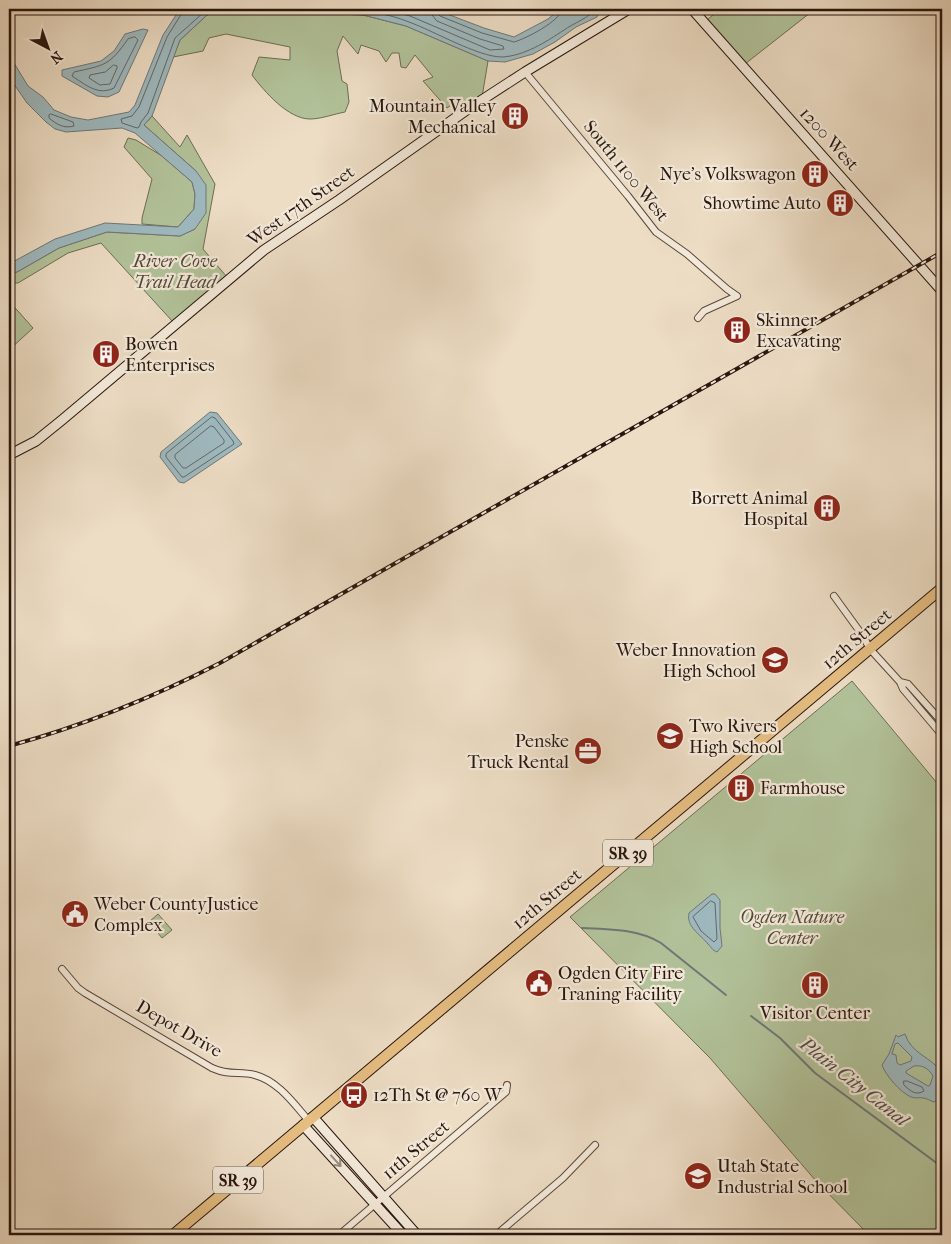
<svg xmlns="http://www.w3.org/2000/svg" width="951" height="1244" viewBox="0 0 951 1244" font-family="'IM FELL French Canon',serif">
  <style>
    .green { fill: #b2c29a; stroke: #6d6c54 }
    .water { fill: #9eb9bf; stroke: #6f7778; fill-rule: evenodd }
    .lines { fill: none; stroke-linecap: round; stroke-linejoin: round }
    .shore { stroke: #636766; stroke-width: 1 }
    .stream { stroke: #6f7778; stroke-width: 2 }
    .street-casing { stroke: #59473b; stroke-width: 8 }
    .secondary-casing { stroke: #28150d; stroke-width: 11 }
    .primary-casing { stroke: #28150d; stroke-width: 12 }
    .street { stroke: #f3e9d9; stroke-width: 6 }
    .secondary { stroke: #f3e9d9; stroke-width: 9 }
    .primary { stroke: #e6be82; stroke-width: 10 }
    .rail-casing { stroke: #28150d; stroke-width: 4 }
    .rail { stroke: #f3e9d9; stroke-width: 2; stroke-dasharray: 5.5; stroke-linecap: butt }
    .oneway { stroke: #988a7d }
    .labels { text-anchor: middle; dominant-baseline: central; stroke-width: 4.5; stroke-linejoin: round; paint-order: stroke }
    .shield { fill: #f3e9d9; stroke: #65554a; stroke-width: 1 }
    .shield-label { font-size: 16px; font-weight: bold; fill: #28150d }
    .poi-label { font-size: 18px; fill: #28150d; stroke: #f3e9d9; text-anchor: start }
    .street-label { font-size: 18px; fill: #28150d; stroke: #f3e9d9 }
    .park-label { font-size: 18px; font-style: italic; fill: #514937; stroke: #f3e9d9 }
    .water-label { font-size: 19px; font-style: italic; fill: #514e4b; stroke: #f3e9d9 }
  </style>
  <rect width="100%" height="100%" fill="#edddc5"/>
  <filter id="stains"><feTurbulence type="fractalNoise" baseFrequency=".004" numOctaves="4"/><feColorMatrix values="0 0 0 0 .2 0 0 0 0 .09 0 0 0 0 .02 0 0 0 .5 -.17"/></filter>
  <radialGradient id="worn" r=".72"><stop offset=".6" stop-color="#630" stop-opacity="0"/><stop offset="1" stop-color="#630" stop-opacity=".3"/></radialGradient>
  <path class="green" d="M224,9l139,6 43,11 82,35 -6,36 -20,13 -6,-8 -9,6 -24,-27 10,-4 -18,-22 -9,13 -5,-1 -2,-14h-7l-6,9 -7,-11 -18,-6 -3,9 -15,-18 -6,15 5,30 5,3 2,18 -4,10c-11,2 -24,7 -35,7 -22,0 -46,-28 -58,-44l7,-18 31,3v-13l-64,-13 -17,4 -6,13 -30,6 7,-17 27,-25z
    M720,9h95l-70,55 -38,-44z
    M152,116l28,31 7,-12 28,49 -12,65 24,28 -54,45 -72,-79 -33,10 -50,30h-9v-10l8,-1 42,-24 48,-16 73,4 15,-7 1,-58 -52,-46z
    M128,138l8,2 26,16 30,26 3,12 -1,15 -16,18 -36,-3v-6l10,-39 -28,-32z
    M9,301l24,27 -24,22z
    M852,681l90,108v446h-73l-53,-54 -106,-123 -140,-141z
    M158,914l14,16 -10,8 -13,-16z"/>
  <path class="water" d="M180,9h254l50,19 30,9 34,-18 12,-10h41l-4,8 -21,10 -21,15 -22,12 -28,8 -17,-1 -82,-35 -43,-11 -139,-6 -17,6 -27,25 -28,76 -8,9 52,46 10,14v28l-11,16 -15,7 -73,-4 -48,16 -42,24 -8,1v-9l46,-25 50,-16 73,4 16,-18 1,-15 -3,-12 -57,-49 -13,-5 -56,4 -11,-3 -9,-7 -19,-19 -18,-26v-29l5,15 14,23 15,11 11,13 17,7 17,3 41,-8 6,-7 28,-70z
    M143,29l5,1 -29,62 -11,5 -11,-1 -35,-20v-6l39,-9 13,-10 11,-17z
    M210,412l7,1 25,31 -58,39 -5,-1 -19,-25 1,-5z
    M712,894h3l5,6v28l2,18 -5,6c-5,-2 -5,-4 -9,-8 -8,-10 -22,-17 -19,-31z
    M905,1034c6,20 27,23 37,39v12l-3,14 -5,3c-3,-1 -8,-4 -11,-4 -4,-1 -7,1 -12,-1 -11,-5 -25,-21 -29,-32l7,-11 7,-19 2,2zM898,1043l14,14 -1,4 -11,4 -3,-2 -1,-8 -4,-1 3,-10zM914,1066c9,-1 14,2 19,10l-3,9 -2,1 -22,-13v-2z"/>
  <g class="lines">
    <path class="shore" d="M183,9l-1,4 -15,24 -28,70 -7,9 -11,3 1,4 15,5 2,-1 2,-5 7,-9 27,-75 29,-26 6,-3
      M338,9c24,1 49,4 71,13 25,9 69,35 93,35 22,-1 44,-15 62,-27 8,-6 27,-13 31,-21
      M384,9l26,7 80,34 14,-1 -1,-3 -23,-7 -43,-18 -5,-6 -2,-6
      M437,9v4l3,3 42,17 32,9c11,-3 47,-21 48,-33
      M135,37l3,3 -24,48c-16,8 -28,-3 -42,-12l2,-4c31,-7 35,-6 54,-33z
      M114,65l3,1v2l-7,16 -10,1 -11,-7 1,-3 15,-3z
      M51,114l22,8 1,4c-10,3 -18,-2 -25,-8v-3z
      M212,417l3,1 18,23 1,3 -50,33h-2l-16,-20v-3z
      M211,426l3,1 10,13v3l-38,25h-3l-8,-10v-3z
      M711,901l4,2 2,36 -3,3 -13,-11 -8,-14z
      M904,1081h3l15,6 2,4c-8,5 -14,0 -20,-6z"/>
    <path class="stream" d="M582,928c27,1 56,1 79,15l65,52
      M751,1016l29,22 35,35 127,94"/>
    <g class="street-casing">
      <path id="street" d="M525,72l103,124 28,36 31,22 40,35 10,7
        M698,318l6,-7 33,-15
        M834,596l29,40 7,13 30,33 3,7 39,46
        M900,682l8,2 34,38
        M62,969l16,19 7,5 127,75c18,8 27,3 43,7 23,6 39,29 54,46
        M339,1235l167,-143 1,-7
        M496,1235l67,-57 32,-33"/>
    </g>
    <g class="secondary-casing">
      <path id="secondary" d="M692,9l250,282
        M9,455l27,-14 26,-21 202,-170 75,-50 129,-91 57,-37 104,-63
        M313,1117l104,118
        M303,1125l100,110"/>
    </g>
    <g class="primary-casing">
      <path id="primary" d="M173,1235l769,-647"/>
    </g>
    <use href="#street" class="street"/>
    <use href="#secondary" class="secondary"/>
    <use href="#primary" class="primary"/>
    <g class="rail-casing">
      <path id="rail" d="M9,746c73,-20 143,-48 211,-83l722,-411"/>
    </g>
    <use href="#rail" class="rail"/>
  </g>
  <defs><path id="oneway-shaft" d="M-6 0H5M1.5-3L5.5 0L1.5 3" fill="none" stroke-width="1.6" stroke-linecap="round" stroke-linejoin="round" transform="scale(1.25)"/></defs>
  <use class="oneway" href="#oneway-shaft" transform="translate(336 1161) rotate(48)"/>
  <defs>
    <g id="building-disc" transform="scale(1.4375)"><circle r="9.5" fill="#8f2418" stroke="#f3e9d9"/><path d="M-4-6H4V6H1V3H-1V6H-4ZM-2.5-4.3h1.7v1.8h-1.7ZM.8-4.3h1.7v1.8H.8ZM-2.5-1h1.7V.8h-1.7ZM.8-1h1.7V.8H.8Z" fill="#fff"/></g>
    <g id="school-disc" transform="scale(1.4375)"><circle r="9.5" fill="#8f2418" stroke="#f3e9d9"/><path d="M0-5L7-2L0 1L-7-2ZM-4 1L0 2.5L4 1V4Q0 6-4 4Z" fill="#fff"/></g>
    <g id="office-disc" transform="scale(1.4375)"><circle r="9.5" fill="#8f2418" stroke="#f3e9d9"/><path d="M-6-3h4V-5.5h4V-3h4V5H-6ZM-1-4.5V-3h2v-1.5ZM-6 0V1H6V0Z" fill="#fff"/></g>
    <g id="civic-disc" transform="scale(1.4375)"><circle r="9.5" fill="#8f2418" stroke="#f3e9d9"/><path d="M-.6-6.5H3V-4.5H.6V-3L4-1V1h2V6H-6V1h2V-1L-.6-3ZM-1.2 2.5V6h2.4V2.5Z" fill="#fff"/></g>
    <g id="bus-disc" transform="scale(1.4375)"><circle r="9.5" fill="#8f2418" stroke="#f3e9d9"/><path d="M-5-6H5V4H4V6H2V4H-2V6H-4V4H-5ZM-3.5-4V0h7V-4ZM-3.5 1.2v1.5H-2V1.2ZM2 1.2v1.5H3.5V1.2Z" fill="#fff"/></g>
  </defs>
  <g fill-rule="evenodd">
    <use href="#building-disc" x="515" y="116"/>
    <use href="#building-disc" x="815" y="174"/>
    <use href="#building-disc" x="840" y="203"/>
    <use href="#building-disc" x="737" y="330"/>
    <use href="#building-disc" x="106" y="354"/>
    <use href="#building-disc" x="827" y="508"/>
    <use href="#school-disc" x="775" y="660"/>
    <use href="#school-disc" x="670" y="736"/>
    <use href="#office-disc" x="588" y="751"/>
    <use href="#building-disc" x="741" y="788"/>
    <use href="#civic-disc" x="75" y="914"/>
    <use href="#civic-disc" x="539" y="983"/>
    <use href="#building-disc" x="815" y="985"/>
    <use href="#bus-disc" x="354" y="1095"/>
    <use href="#school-disc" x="698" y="1176"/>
  </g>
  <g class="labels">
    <g class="shield">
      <rect x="603" y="839.5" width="50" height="27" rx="4"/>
      <rect x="213" y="1166.5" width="50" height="27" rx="4"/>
    </g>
    <g class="shield-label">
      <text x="628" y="853">SR 39</text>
      <text x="238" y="1180">SR 39</text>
    </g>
    <g class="poi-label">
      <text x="496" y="106" text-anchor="end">Mountain Valley<tspan x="496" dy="21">Mechanical</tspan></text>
      <text x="796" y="174" text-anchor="end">Nye's Volkswagon</text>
      <text x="821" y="203" text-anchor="end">Showtime Auto</text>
      <text x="756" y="320">Skinner<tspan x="756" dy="21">Excavating</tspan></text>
      <text x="125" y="344">Bowen<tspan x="125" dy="21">Enterprises</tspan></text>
      <text x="808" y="498" text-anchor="end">Borrett Animal<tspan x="808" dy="21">Hospital</tspan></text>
      <text x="756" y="650" text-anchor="end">Weber Innovation<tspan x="756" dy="21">High School</tspan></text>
      <text x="689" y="726">Two Rivers<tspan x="689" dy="21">High School</tspan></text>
      <text x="569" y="741" text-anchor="end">Penske<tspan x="569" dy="21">Truck Rental</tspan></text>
      <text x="760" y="788">Farmhouse</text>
      <text x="94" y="904">Weber CountyJustice<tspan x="94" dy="21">Complex</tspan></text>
      <text x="558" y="973">Ogden City Fire<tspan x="558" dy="21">Traning Facility</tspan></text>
      <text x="815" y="1013" text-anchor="middle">Visitor Center</text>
      <text x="373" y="1095">12Th St @ 760 W</text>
      <text x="717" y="1166">Utah State<tspan x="717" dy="21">Industrial School</tspan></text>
    </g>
    <g class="street-label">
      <text transform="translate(829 139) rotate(48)">1200 West</text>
      <text transform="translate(626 171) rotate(51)">South 1100 West</text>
      <text transform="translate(301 206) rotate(-35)">West 17th Street</text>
      <text transform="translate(857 639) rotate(-40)">12th Street</text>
      <text transform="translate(547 899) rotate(-40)">12th Street</text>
      <text transform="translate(179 1029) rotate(30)">Depot Drive</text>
      <text transform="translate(416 1150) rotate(-40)">11th Street</text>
    </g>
    <g class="park-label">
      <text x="175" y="261">River Cove<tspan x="175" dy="21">Trail Head</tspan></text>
      <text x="792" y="917">Ogden Nature<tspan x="792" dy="21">Center</tspan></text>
    </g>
    <g class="water-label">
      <text transform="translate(854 1082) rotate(38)">Plain City Canal</text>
    </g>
  </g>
  <rect width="951" height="1244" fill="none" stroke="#edddc5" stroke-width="30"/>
  <rect x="10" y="10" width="931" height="1224" fill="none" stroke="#28150d" stroke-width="2.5"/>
  <rect x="15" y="15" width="921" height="1214" fill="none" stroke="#28150d"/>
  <g transform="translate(48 48) rotate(139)" stroke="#f3e9d9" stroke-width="4" paint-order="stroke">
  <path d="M0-4L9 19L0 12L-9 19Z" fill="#28150d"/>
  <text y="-8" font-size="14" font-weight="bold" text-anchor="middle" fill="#28150d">N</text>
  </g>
  <rect width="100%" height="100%" filter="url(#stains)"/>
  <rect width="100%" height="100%" fill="url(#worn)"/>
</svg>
